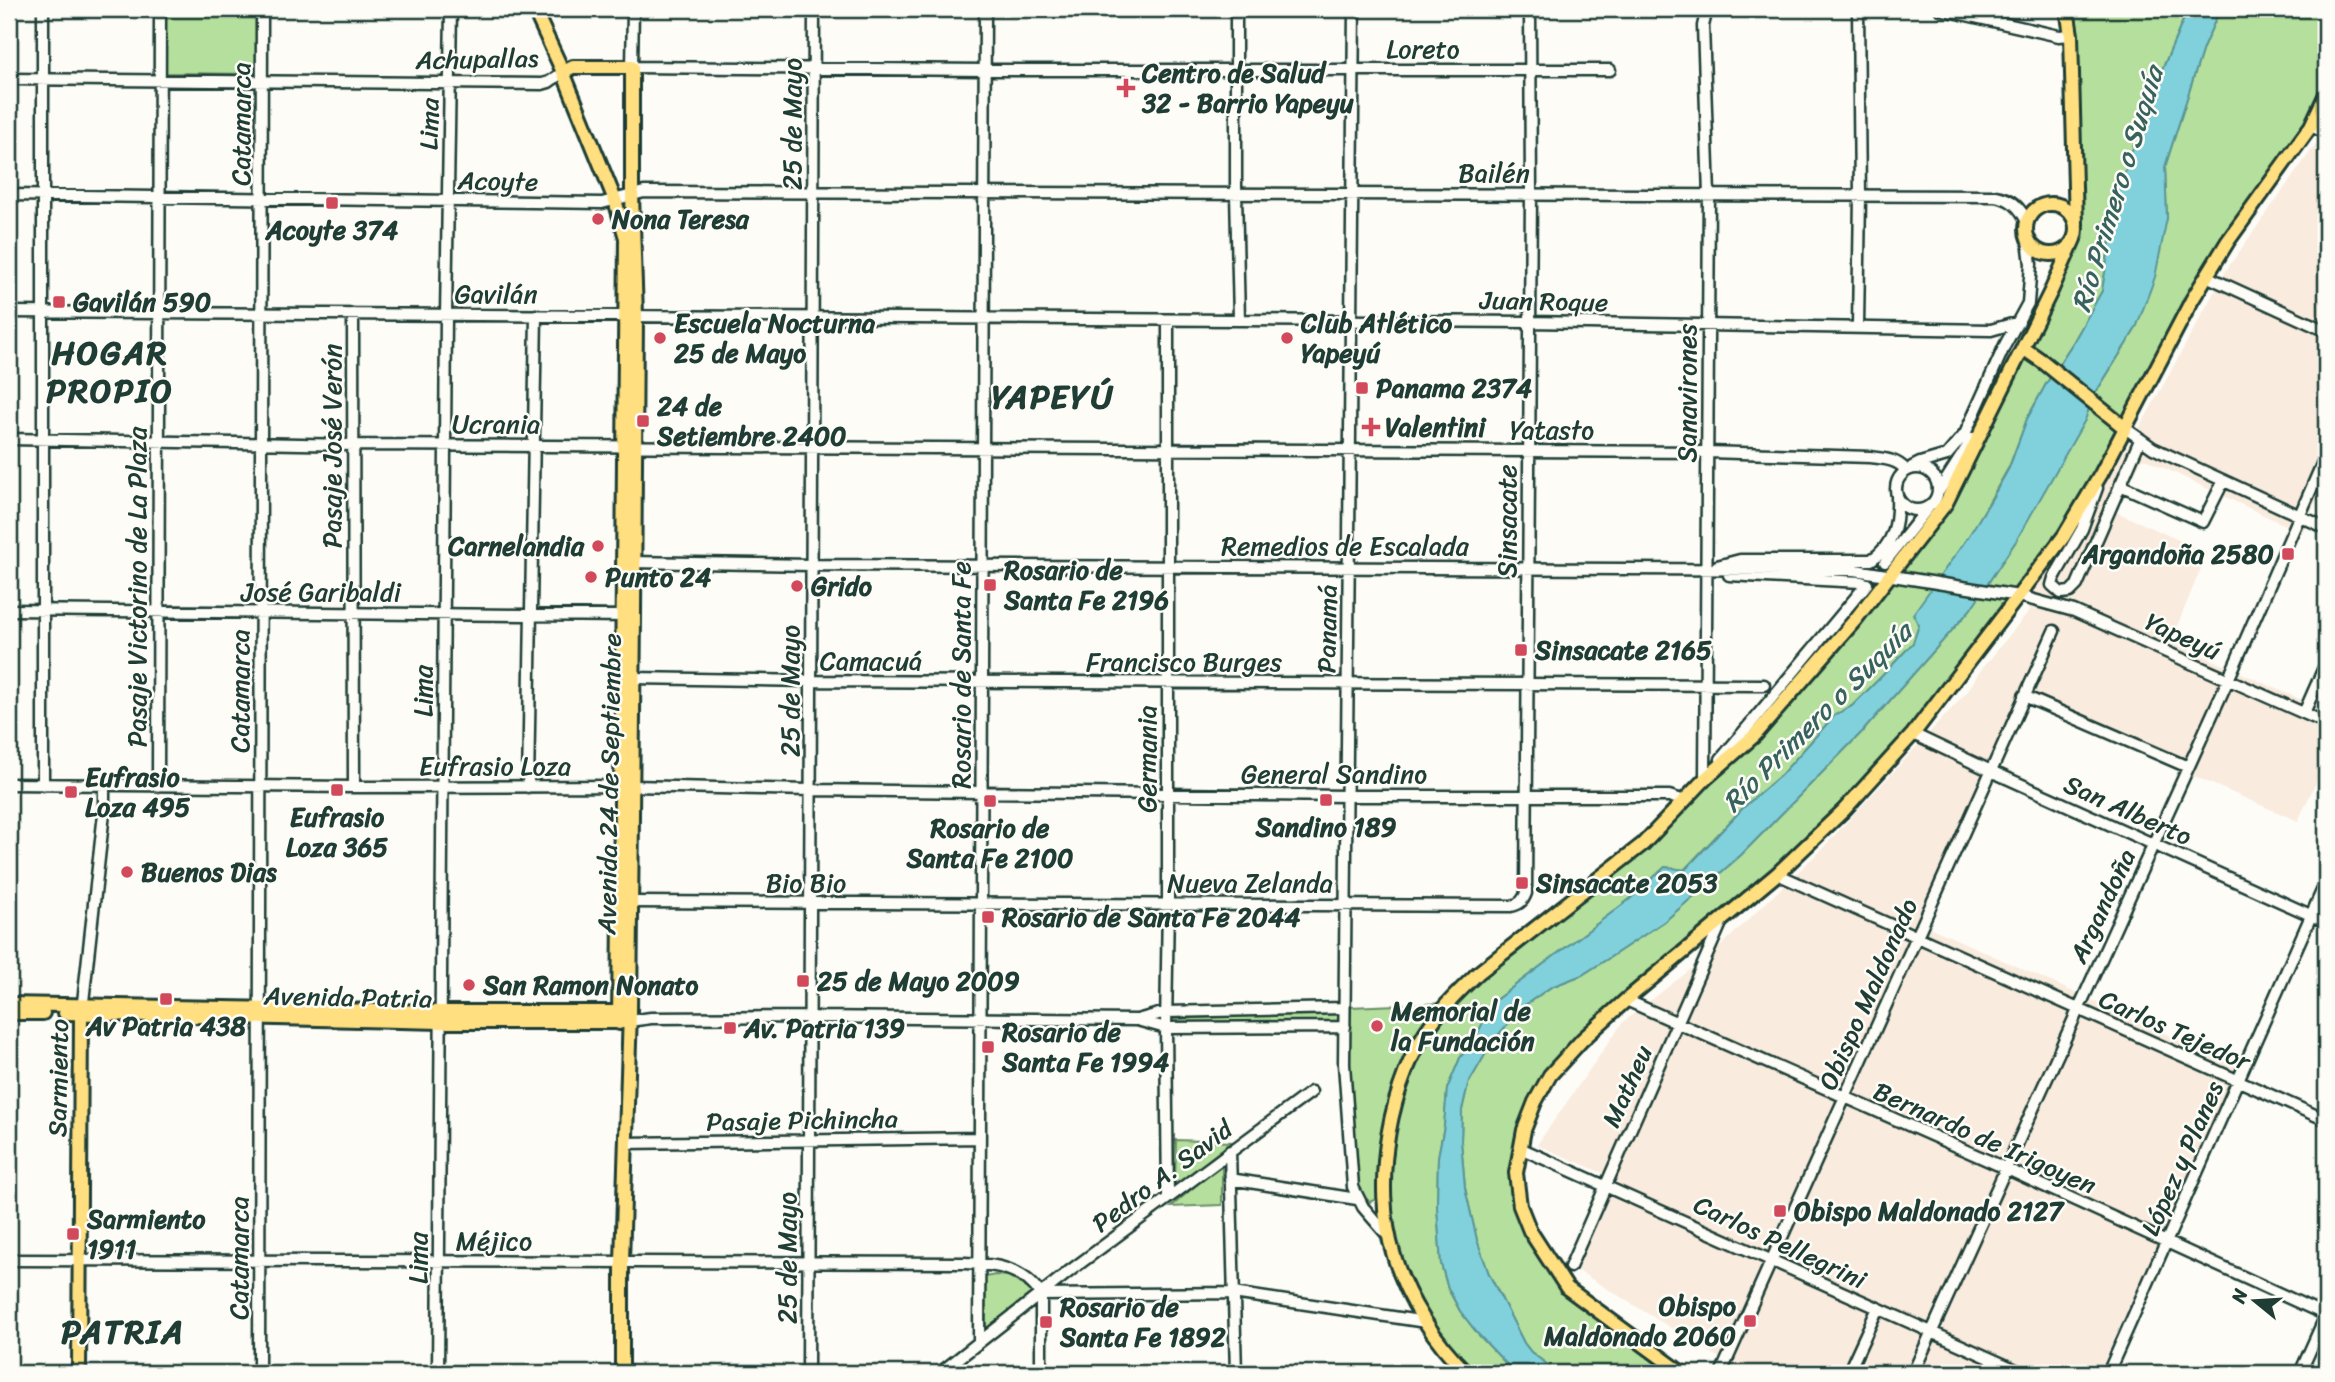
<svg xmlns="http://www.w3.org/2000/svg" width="2335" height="1382" viewBox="0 0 2335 1382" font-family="Sriracha,sans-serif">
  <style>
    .built { fill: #f9ebdd }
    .green { fill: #b4df9c; stroke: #6a8e68; stroke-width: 2 }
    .water { fill: #81d1dc; stroke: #5a9699; stroke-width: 2 }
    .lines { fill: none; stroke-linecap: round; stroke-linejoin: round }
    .minor-casing { stroke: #1f3d34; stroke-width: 15 }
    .major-casing { stroke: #1f3d34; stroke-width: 18 }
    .minor { stroke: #fdfcf7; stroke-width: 10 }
    .major { stroke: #ffdf80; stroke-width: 12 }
    .poi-dot { fill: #d1495b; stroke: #fdfcf7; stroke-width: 2.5 }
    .labels { text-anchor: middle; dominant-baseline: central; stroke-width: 5; stroke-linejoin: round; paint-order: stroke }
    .street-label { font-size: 26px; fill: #1f3d34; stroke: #fdfcf7 }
    .poi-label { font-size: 26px; font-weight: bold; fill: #1f3d34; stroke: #fdfcf7; text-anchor: start }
    .water-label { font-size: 28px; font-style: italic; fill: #38625e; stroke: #fdfcf7 }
    .district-label { font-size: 33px; font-weight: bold; letter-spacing: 2px; fill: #1f3d34; stroke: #fdfcf7 }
  </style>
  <rect width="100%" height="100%" fill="#fdfcf7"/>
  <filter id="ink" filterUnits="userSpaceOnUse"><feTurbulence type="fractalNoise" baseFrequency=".0143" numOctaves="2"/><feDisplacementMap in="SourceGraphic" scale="14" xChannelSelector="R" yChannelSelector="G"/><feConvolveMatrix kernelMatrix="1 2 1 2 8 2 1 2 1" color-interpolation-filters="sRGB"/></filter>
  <g filter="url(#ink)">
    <path class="built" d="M2326,130v348l-24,55 -159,-75 -29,53 93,42 -36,88 155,70v49l-28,61 -271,-117 -100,222 312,141 -140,306h-355l-167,-103 40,-91 -80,-34 86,-123 98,-76 102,-98 145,-157 10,-17 52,-64 -11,-14 118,-163 90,-164z"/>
    <path class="green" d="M163,9h94v65l-95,-1z
      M2067,9h121l-39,91 -31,93 -16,98 -28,50 -28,43 -19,35 -18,48 -90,158 -6,18 -31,33 -30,30 -17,9 -54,60 -37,32 -60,63 -19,-3 -35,32 -137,103 -17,35 -16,21 -13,31 -3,37 -6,31 -1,49 4,58 7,25 12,22 18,23 37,39h-48l-18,-19 -55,-97 -7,-105 25,-92 45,-66 175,-141 114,-108 200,-242 124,-258 6,-20z
      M2220,9h106v85l-98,147 -103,187 -106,168 -175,214 -281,250 -39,70 -4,76 39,72 123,95h-124l-27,-21 -7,-9 -35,-69 -12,-34 -12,-52 -4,-47 1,-31 6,-26 25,-43 29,-34 29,-20 31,-12 27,-17 56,-37 76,-66 121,-123 108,-122 46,-69 77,-144 43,-69 31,-110 -2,-51 38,-119z
      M1444,1003l-41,67 -25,128 -8,4 -9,-8 -4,-13 -4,-34 -4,-89 1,-51z
      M1339,1012v9l-170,5v-7z
      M1176,1140l55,2 -56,45z
      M1222,1162v43l-51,2z
      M995,1275l13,1 25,16 -47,37 -1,-52z"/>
    <path class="water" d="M2188,9h32l-17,39 -38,119 2,51 -12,59 -19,51 -43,69 -8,23 -69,121 -46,69 -108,122 -121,123 -76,66 -56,37 -27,17 -31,12 -29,20 -29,34 -25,43 -6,26 -1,31 4,47 12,52 12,34 35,69 7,9 27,21h-43l-37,-39 -18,-23 -12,-23 -7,-24 -4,-58 1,-49 6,-31 3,-37 13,-31 16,-21 17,-35 137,-103 35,-32 20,3 59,-63 37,-32 54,-60 17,-9 30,-30 31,-33 6,-18 -6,-11 55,-77 23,-37 18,-32 18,-49 19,-35 28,-43 28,-50 16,-98 31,-92z"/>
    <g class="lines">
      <g class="minor-casing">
        <path id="minor" d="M633,9l-1,58 353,3h625
          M1236,9v185l3,125
          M1354,9l-10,1055 9,123 10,20 26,30
          M1940,9l119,27 12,-1
          M9,79l533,5 7,-2 14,-10
          M2311,126l15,7
          M9,195l593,8 42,-11 1351,4c16,2 25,11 32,26
          M2206,276l120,55
          M9,312l1521,10 461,8 28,-8
          M353,314l1,473
          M1858,326l2,-130 -2,-187
          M2125,428l28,20 173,80
          M9,439l345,6 1354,7 162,5c15,2 26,2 36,13
          M1912,467l8,-4 27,-8 18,-21 40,-89 23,-42 3,-39 -3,-24
          M1896 489a21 21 0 1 1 42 0a21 21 0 1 1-42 0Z
          M2120,485l83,37 20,-40
          M2097,488l-15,41 -28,49 -2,7 9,8 9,-1 7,-7 63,-145
          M1939,491l34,-53
          M630,562l181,3 1044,5 164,26 55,15 252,112
          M1885,562l43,-54
          M1717,566l23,-6h131c23,-15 27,-37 26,-63
          M9,610l621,6
          M633,678l178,3 953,4
          M2024,696l164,71
          M2304,713l22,-50
          M1913,734l78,37 335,151
          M1721,759l146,-175 -6,-2 -132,-7
          M1705,779l4,-584 -6,-169 4,-17
          M9,784l345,3 278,-1 178,4 537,6h322l16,5
          M43,785v-776
          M158,786l2,-777
          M528,787l8,-472
          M1777,874l549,246
          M631,902l880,4c9,-2 12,-5 15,-13l5,-699 -1,-185
          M1626,1000l379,168 321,147 -26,58
          M82,1011l22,-198v-28
          M1137,1020l29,-8 178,-4
          M629,1021l22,-3 158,-1 328,3 29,8 179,-1
          M625,1143l355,-5
          M1520,1148l503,225
          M1230,1151l6,222
          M1230,1179l127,20
          M1168,1198l-2,-170 2,-124v-584
          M9,1260l956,3c30,1 59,5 76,32
          M1570,1267l152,-346
          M1041,1295l192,-2 193,29
          M1041,1295v78
          M979,1342l6,-1333
          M259,1373l3,-1364
          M438,1373l8,-1058 5,-306
          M808,1373l6,-1364
          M940,1373l131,-103 240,-178
          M1721,1373l333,-742
          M1848,1373l29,-63
          M1913,1373l315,-693 98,-225
          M2108,1373l218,-491"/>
      </g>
      <g class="major-casing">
        <path id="major" d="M534,9l29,63 52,128 11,38 -7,785
          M2067,9l4,26 5,190
          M563,72l10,-5h59v127l4,121 -2,301 -4,396 -8,249v112
          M2026 229a25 25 0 1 1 50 0a25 25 0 1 1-50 0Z
          M2023,348l19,13 83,67
          M9,1004l432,8h185
          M9,1013h34
          M65,1013l376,9h183
          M79,1373l2,-359
          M1467,1373c-32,-31 -60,-74 -73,-117 -23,-72 -5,-176 40,-236 13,-18 29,-32 44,-47l165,-129 62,-65 50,-44 100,-115 91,-117 106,-214 22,-50
          M1682,1373l-115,-85 -37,-57 -10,-25 -4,-33 8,-43 11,-28 15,-27 32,-35 44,-40 151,-126 67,-64 69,-76 151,-198 37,-62 91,-174 36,-59 83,-115 15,-32"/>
      </g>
      <use href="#minor" class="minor"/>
      <use href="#major" class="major"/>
    </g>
  </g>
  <g class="poi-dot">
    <path d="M1122.5 77.5h7v7h7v7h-7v7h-7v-7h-7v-7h7z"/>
    <rect x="325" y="196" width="14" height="14" rx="3.5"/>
    <circle cx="598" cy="219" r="7"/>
    <rect x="52" y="295" width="14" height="14" rx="3.5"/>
    <circle cx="660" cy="338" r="7"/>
    <circle cx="1287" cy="338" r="7"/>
    <rect x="1355" y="381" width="14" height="14" rx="3.5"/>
    <rect x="636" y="414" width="14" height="14" rx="3.5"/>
    <path d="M1367.5 416.5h7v7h7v7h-7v7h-7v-7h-7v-7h7z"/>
    <circle cx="598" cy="546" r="7"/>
    <rect x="2281" y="547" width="14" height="14" rx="3.5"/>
    <circle cx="591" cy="577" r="7"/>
    <rect x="983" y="578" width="14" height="14" rx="3.5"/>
    <circle cx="797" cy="586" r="7"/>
    <rect x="1514" y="643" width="14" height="14" rx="3.5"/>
    <rect x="330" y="783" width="14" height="14" rx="3.5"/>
    <rect x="64" y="785" width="14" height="14" rx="3.5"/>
    <rect x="1319" y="793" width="14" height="14" rx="3.5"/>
    <rect x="983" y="794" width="14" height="14" rx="3.5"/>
    <circle cx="127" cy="872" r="7"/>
    <rect x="1515" y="876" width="14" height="14" rx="3.5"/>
    <rect x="981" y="910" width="14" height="14" rx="3.5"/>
    <rect x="796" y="974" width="14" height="14" rx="3.5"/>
    <circle cx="469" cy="985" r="7"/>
    <rect x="159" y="992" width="14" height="14" rx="3.5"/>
    <circle cx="1377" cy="1026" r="7"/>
    <rect x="723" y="1021" width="14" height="14" rx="3.5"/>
    <rect x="981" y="1040" width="14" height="14" rx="3.5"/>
    <rect x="1773" y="1204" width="14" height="14" rx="3.5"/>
    <rect x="66" y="1227" width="14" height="14" rx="3.5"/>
    <rect x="1743" y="1314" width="14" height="14" rx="3.5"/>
    <rect x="1039" y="1315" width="14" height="14" rx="3.5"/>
  </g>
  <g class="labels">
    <g class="street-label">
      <text x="1423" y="49">Loreto</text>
      <text transform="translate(477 59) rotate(-1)">Achupallas</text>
      <text transform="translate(241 124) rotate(-90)">Catamarca</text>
      <text transform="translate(429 124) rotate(-89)">Lima</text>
      <text transform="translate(792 124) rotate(-90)">25 de Mayo</text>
      <text x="1494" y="173">Bailén</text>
      <text transform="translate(498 181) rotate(1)">Acoyte</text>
      <text x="496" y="294">Gavilán</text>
      <text transform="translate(1544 301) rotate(1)">Juan Roque</text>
      <text transform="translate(1687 393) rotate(-90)">Sanavirones</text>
      <text x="496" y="424">Ucrania</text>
      <text x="1552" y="430">Yatasto</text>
      <text transform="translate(332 446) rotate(-90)">Pasaje José Verón</text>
      <text transform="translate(1507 521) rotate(-90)">Sinsacate</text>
      <text x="1345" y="546">Remedios de Escalada</text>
      <text transform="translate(137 587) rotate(-90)">Pasaje Victorino de La Plaza</text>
      <text x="321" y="592">José Garibaldi</text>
      <text transform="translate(1327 629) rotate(-89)">Panamá</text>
      <text transform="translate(2183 636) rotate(24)">Yapeyú</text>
      <text x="871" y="661">Camacuá</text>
      <text x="1184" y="662">Francisco Burges</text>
      <text transform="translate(961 675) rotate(-90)">Rosario de Santa Fe</text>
      <text transform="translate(240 691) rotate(-90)">Catamarca</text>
      <text transform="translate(423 691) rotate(-90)">Lima</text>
      <text transform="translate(790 691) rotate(-90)">25 de Mayo</text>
      <text transform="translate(1147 759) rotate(-90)">Germania</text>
      <text x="495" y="766">Eufrasio Loza</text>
      <text x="1334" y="774">General Sandino</text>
      <text transform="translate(609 784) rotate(-89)">Avenida 24 de Septiembre</text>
      <text transform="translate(2128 810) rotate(24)">San Alberto</text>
      <text x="806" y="883">Bio Bio</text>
      <text x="1250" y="883">Nueva Zelanda</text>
      <text transform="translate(2102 906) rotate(-65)">Argandoña</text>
      <text transform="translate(1868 994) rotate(-66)">Obispo Maldonado</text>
      <text transform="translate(348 997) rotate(1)">Avenida Patria</text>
      <text transform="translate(2175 1030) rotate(24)">Carlos Tejedor</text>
      <text transform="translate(58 1078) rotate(-89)">Sarmiento</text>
      <text transform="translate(1627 1086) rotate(-66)">Matheu</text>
      <text transform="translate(802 1120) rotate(-1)">Pasaje Pichincha</text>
      <text transform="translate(1985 1138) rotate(24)">Bernardo de Irigoyen</text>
      <text transform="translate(2182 1158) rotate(-66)">López y Planes</text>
      <text transform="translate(1162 1176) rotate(-37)">Pedro A. Savid</text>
      <text x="494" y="1241">Méjico</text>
      <text transform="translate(1780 1242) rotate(25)">Carlos Pellegrini</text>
      <text transform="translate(239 1258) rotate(-90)">Catamarca</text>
      <text transform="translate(418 1258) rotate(-90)">Lima</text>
      <text transform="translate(787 1258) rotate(-90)">25 de Mayo</text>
    </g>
    <g class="poi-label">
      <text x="1142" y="73">Centro de Salud<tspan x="1142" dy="30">32 - Barrio Yapeyu</tspan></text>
      <text x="612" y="219">Nona Teresa</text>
      <text x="332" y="230" text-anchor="middle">Acoyte 374</text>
      <text x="73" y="302">Gavilán 590</text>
      <text x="674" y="323">Escuela Nocturna<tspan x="674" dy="30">25 de Mayo</tspan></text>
      <text x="1301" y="323">Club Atlético<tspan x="1301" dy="30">Yapeyú</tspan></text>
      <text x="1376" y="388">Panama 2374</text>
      <text x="657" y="406">24 de<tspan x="657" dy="30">Setiembre 2400</tspan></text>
      <text x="1385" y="427">Valentini</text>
      <text x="584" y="546" text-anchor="end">Carnelandia</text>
      <text x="2274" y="554" text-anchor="end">Argandoña 2580</text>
      <text x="1004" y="570">Rosario de<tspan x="1004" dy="30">Santa Fe 2196</tspan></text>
      <text x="605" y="577">Punto 24</text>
      <text x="811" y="586">Grido</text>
      <text x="1535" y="650">Sinsacate 2165</text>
      <text x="85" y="777">Eufrasio<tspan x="85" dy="30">Loza 495</tspan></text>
      <text x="337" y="817" text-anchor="middle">Eufrasio<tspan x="337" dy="30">Loza 365</tspan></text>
      <text x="1326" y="827" text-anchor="middle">Sandino 189</text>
      <text x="990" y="828" text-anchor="middle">Rosario de<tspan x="990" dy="30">Santa Fe 2100</tspan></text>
      <text x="141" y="872">Buenos Dias</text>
      <text x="1536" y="883">Sinsacate 2053</text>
      <text x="1002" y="917">Rosario de Santa Fe 2044</text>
      <text x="817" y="981">25 de Mayo 2009</text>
      <text x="483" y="985">San Ramon Nonato</text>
      <text x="1391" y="1011">Memorial de<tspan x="1391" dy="30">la Fundación</tspan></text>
      <text x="166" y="1026" text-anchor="middle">Av Patria 438</text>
      <text x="744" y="1028">Av. Patria 139</text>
      <text x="1002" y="1032">Rosario de<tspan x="1002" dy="30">Santa Fe 1994</tspan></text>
      <text x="1794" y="1211">Obispo Maldonado 2127</text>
      <text x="87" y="1219">Sarmiento<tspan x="87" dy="30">1911</tspan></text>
      <text x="1736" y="1306" text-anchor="end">Obispo<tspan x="1736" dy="30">Maldonado 2060</tspan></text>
      <text x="1060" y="1307">Rosario de<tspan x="1060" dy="30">Santa Fe 1892</tspan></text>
    </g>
    <g class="water-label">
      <text transform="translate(2117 189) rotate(-73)">Río Primero o Suquía</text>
      <text transform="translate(1817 717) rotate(-45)">Río Primero o Suquía</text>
    </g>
    <g class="district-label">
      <text x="110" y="353">HOGAR<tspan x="110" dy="38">PROPIO</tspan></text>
      <text x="1053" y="397">YAPEYÚ</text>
      <text x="123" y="1332">PATRIA</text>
    </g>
  </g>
  <rect width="2335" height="1382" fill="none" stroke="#fdfcf7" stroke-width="35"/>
  <rect x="18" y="18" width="2300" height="1347" fill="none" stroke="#1f3d34" stroke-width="2.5" filter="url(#ink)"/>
  <g transform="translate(2255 1301) rotate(288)" stroke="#fdfcf7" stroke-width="5" paint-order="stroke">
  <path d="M0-5L12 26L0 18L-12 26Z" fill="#1f3d34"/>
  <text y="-10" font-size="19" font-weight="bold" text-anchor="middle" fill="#1f3d34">N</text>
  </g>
</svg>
